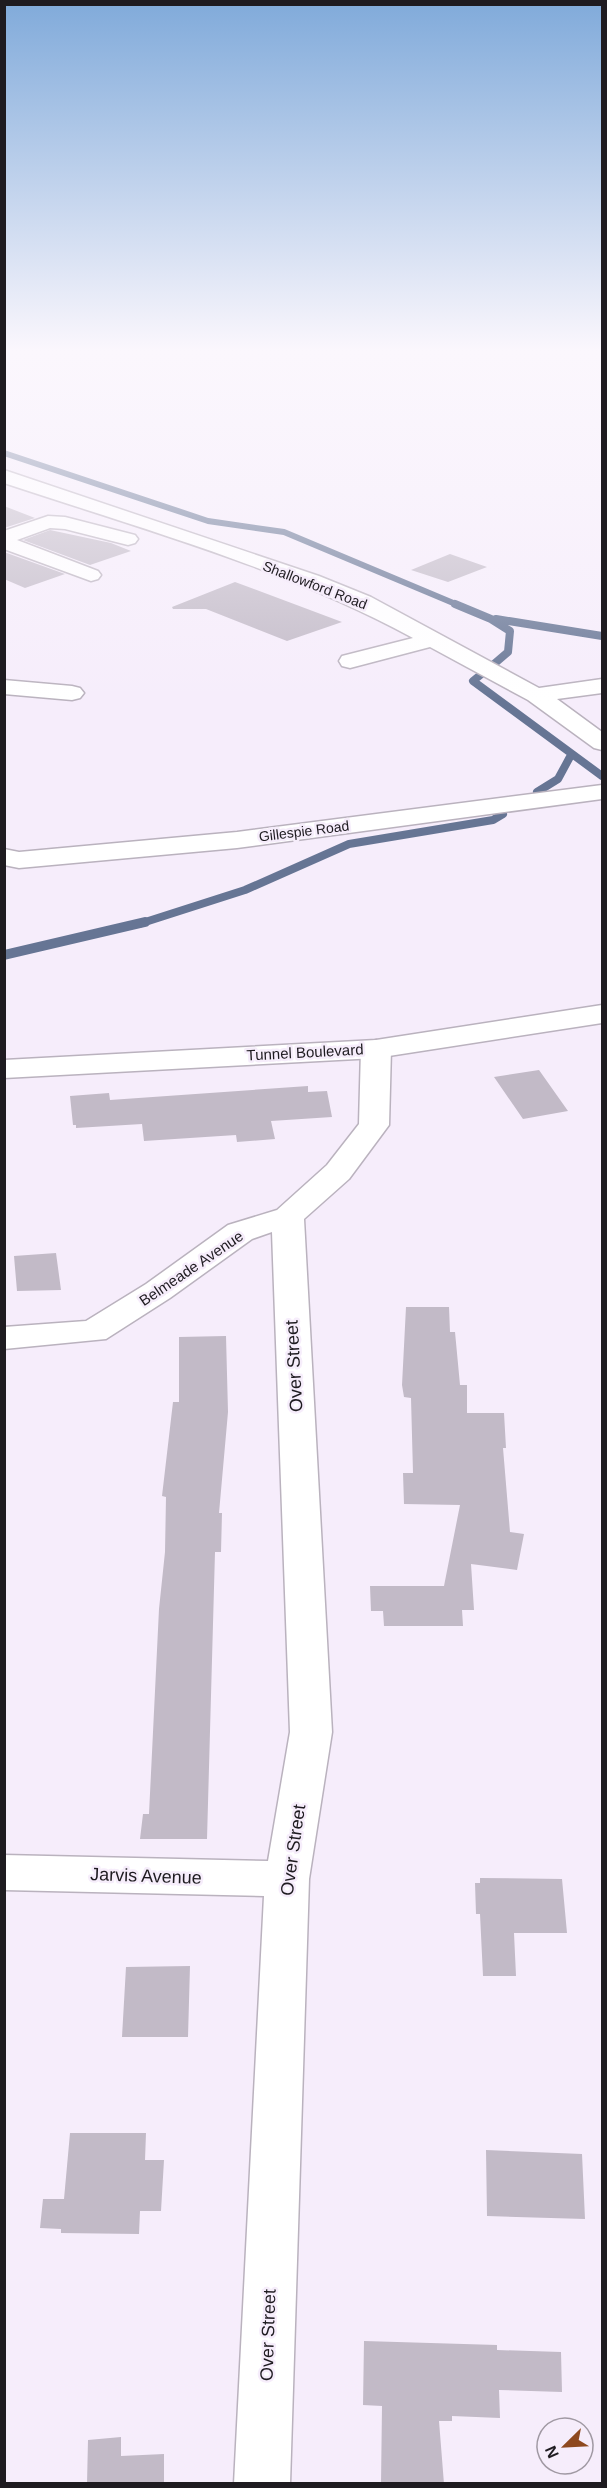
<svg xmlns="http://www.w3.org/2000/svg" width="607" height="2488" viewBox="0 0 607 2488" font-family="Helvetica,sans-serif">
  <style>
    .lines { fill: none; stroke-linecap: round; stroke-linejoin: round }
    .stream-far2 { stroke: #667594; stroke-width: 6 }
    .stream-far1 { stroke: #667594; stroke-width: 8 }
    .stream { stroke: #667594; stroke-width: 10 }
    .building { fill: #c2bac7 }
    .minor-casing { stroke: #bab2be; stroke-width: 3 }
    .major-casing { stroke: #bab2be; stroke-width: 3 }
    .minor { fill: #fff; fill-rule: evenodd }
    .major { fill: #fff; fill-rule: evenodd }
    .labels { text-anchor: middle; dominant-baseline: central; stroke-width: 5; stroke-linejoin: round; paint-order: stroke }
    .far-street-label { font-size: 14px; fill: #1e1b20; stroke: #f6edfb }
    .street-label { font-size: 15px; fill: #1e1b20; stroke: #f6edfb }
    .near-street-label { font-size: 18px; fill: #1e1b20; stroke: #f6edfb }
  </style>
  <rect width="100%" height="100%" fill="#f6edfb"/>
  <g class="lines">
    <path class="stream-far2" d="M4,453l204,68 76,11 174,73"/>
    <path class="stream-far1" d="M455,604l36,15 19,12 -2,21 -14,12
      M496,619l106,17
      M484,672l-11,9 129,95
      M537,792l21,-13 13,-24
      M139,924l106,-34 104,-46 144,-24 10,-6"/>
    <path class="stream" d="M4,955l141,-33"/>
  </g>
  <path class="building" d="M4,506l31,12 -31,10z
    M50,530l61,13 20,8 -41,14 -67,-25z
    M4,552l61,22 -40,14 -21,-9z
    M450,554l37,13 -39,15 -37,-12z
    M235,582l107,40 -55,19 -81,-32h-33l-1,-2z
    M539,1070l29,41 -45,8 -29,-42z
    M308,1086v6l19,-1 5,26 -61,4 4,18 -38,3 -1,-7 -92,6 -2,-17 -66,4v-3h-3l-3,-29 39,-3 1,7z
    M56,1253l5,37 -44,1 -3,-35z
    M406,1307h43l1,25h5l5,53h7v28h37l2,35h-3l7,84 14,2 -7,36 -46,-6 3,46h-12l1,16h-79l-1,-15h-12l-1,-25h74l16,-81 -56,-1 -1,-31h10l-2,-75 -7,-1 -2,-12z
    M226,1336l2,76 -9,101h3l-1,39h-6l-8,287h-67l3,-25h6l10,-205 6,-57 1,-55 -4,-1 11,-94h6v-65z
    M480,1878l82,1 5,54h-53l2,43h-33l-3,-62h-4l-1,-31h5z
    M190,1966l-2,71h-66l4,-70z
    M70,2133h76l-1,27h19l-3,51h-21l-1,23 -78,-1v-4l-21,-1 3,-29h21z
    M486,2150l96,4 3,65 -98,-3z
    M364,2341l133,4v5l64,2 1,40 -63,-2 1,28 -48,-2v5h-13l5,63h-63l1,-78 -19,-1z
    M121,2437v19l43,-2v30h-77l1,-44z"/>
  <g class="lines">
    <g class="minor-casing">
      <path id="minor" d="M4,470l315,106 52,21 168,91 63,-9v14l-45,6 45,33v18l-8,-2 -66,-48 -98,-53 -80,21 -8,-2 -3,-5 3,-5 71,-18c-128,-70 -271,-109 -409,-155z
        M48,516l17,1 70,18 3,4 -3,4 -7,2 -63,-16 -15,-1 -33,12 81,31 3,4 -3,4 -7,2 -87,-32v-18z
        M4,680l68,6 8,2 4,5 -4,5 -8,2 -68,-6z
        M602,785v14l-365,49 -218,20 -15,-3v-16l15,3 218,-20z
        M376,1040l10,3 5,6 -2,76 -40,54 -45,40 28,513 -23,147 -19,605h-56l30,-588 -260,-6v-35l264,6 22,-129 -18,-500 -20,7 -82,59 -64,41 -102,10v-22l82,-6 60,-37 82,-59 49,-15 50,-45 32,-41 2,-75 5,-6z"/>
    </g>
    <g class="major-casing">
      <path id="major" d="M602,1005v18l-226,35 -372,20v-18l372,-20z"/>
    </g>
    <use href="#minor" class="minor"/>
    <use href="#major" class="major"/>
  </g>
  <linearGradient id="sky" x2="0" y2="1"><stop stop-color="#80aada"/><stop offset="0.5" stop-color="#fbf7fd"/><stop offset="1" stop-color="#fbf7fd" stop-opacity="0"/></linearGradient>
  <rect width="607" height="702" fill="url(#sky)"/>
  <g class="labels">
    <g class="far-street-label">
      <text transform="translate(315 585) rotate(21)">Shallowford Road</text>
      <text transform="translate(304 831) rotate(-7)">Gillespie Road</text>
    </g>
    <g class="street-label">
      <text transform="translate(305 1052) rotate(-3)">Tunnel Boulevard</text>
      <text transform="translate(191 1268) rotate(-34)">Belmeade Avenue</text>
    </g>
    <g class="near-street-label">
      <text transform="translate(294 1366) rotate(-93)">Over Street</text>
      <text transform="translate(293 1850) rotate(-82)">Over Street</text>
      <text transform="translate(146 1876) rotate(2)">Jarvis Avenue</text>
      <text transform="translate(268 2335) rotate(-88)">Over Street</text>
    </g>
  </g>
  <rect width="607" height="2488" fill="none" stroke="#1e1b20" stroke-width="12"/>
  <g transform="translate(565 2446) rotate(246)"><circle r="28" fill="#f6edfb" stroke="#a099a3" stroke-width="1.5"/>
  <path d="M0-4.5L10 22L0 15L-10 22Z" fill="#8e491f"/>
  <text y="-9" font-size="16" font-weight="bold" text-anchor="middle" fill="#1e1b20">N</text>
  </g>
</svg>
